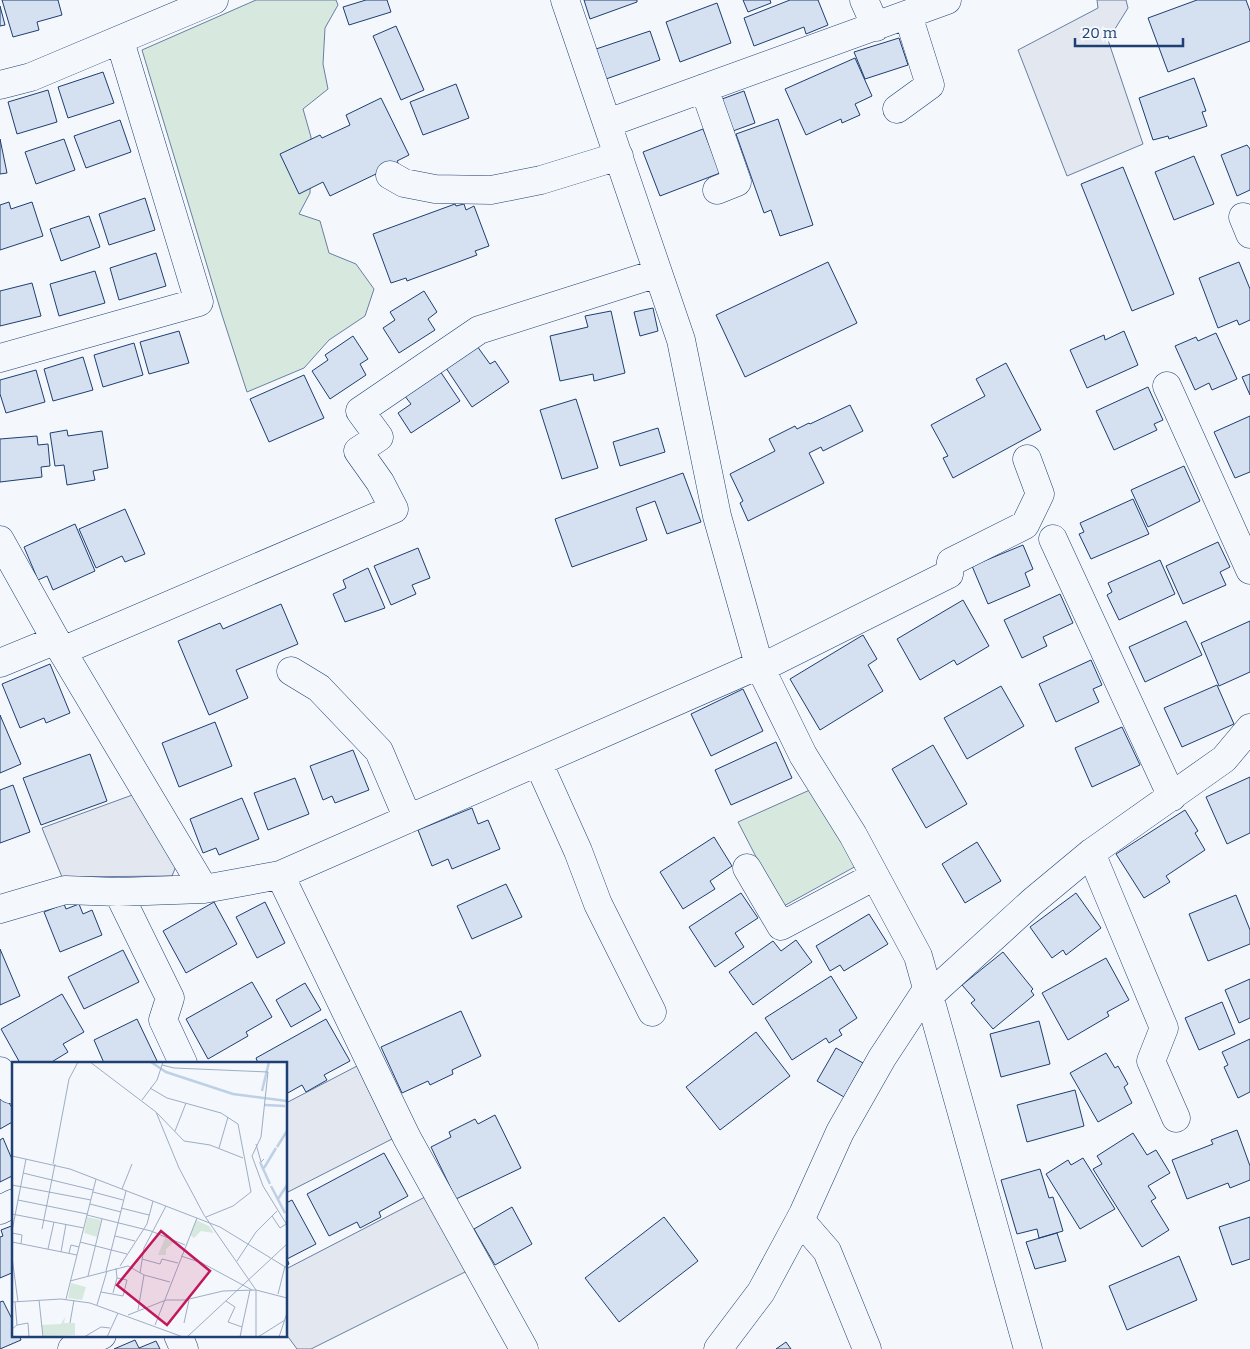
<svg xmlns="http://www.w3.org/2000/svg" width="1250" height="1349" viewBox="0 0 1250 1349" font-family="Bitter,serif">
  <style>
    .green { fill: #d7e8df; stroke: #687fa3 }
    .parking { fill: #e3e8f0; stroke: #687fa3 }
    .building { fill: #d5e0f0; stroke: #1d3f73 }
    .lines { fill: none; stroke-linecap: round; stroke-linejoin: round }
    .minor-casing { stroke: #1d3f73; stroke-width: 29 }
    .minor { stroke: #f4f7fb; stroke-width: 28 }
    .inset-river { fill: none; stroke: #bed0e5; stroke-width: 2.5 }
    .inset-road { fill: none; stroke: #9eadc5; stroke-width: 1 }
    .view { fill: #c2185b; fill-opacity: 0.15; stroke: #c2185b; stroke-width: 2.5 }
    .inset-edge { fill: none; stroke: #1d3f73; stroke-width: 2.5 }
  </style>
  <rect width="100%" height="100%" fill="#f4f7fb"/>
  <path class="green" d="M256,0h80l2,5 -13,23 -2,36 5,25 -25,20 8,28 -1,56 -11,21 21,7 9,32 27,11 18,25 -9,27 -36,24 -25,28 -57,24 -25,-77 -80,-265z
    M812,789l46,76 -76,42 -44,-85z"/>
  <path class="parking" d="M1097,0h29l2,8 -20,32 35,104 -76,32 -49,-126 80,-42z
    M135,794l41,72 -4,10 -110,1 -20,-49z
    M357,1066l35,73 -106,54v-90z
    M425,1197l42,74 -156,78h-14l-11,-15v-65z"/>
  <path class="building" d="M2,0h56l4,15 -25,7 2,8 -26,7z
    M366,0h21l4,12 -42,13 -6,-18z
    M584,0h53v2l-47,17z
    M743,0h27l1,3 -23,9z
    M790,0h28l10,25 -22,9 -2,-7 -50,19 -10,-28z
    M1197,0h49l4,11v30l-82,31 -20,-54z
    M717,3l14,40 -51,19 -14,-40z
    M0,6l5,19 -5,1z
    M396,26l28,64 -23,10 -28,-64z
    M650,31l10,29 -54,19 -10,-30z
    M899,38l9,27 -43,14 -11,-27z
    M855,58l17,38 -17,8 5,11 -18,8 -1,-4 -35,16 -21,-46z
    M103,72l11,31 -46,15 -10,-31z
    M1194,78l12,33 -4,1 5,14 -38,13 -1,-3 -15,4 -14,-42z
    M456,84l13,34 -46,17 -13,-33z
    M48,90l9,32 -40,12 -9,-32z
    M744,91l11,32 -22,8 -11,-32z
    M381,98l28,57 -12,6 3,6 -22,11 -2,-4 -46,22 -7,-14 -24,12 -19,-40 40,-19 2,3 28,-13 -4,-10z
    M778,119l35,106 -33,11 -9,-26 -7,3 -28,-79z
    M120,120l11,32 -45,16 -12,-32z
    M703,129l17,44 -60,23 -17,-44z
    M0,139l7,34 -7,1z
    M64,139l11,31 -39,14 -11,-32z
    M1247,145l3,4v41l-13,6 -16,-41z
    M1194,156l20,48 -40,16 -19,-48z
    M1123,167l51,127 -42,17 -51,-127z
    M145,198l10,32 -46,15 -10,-31z
    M9,202l2,7 21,-7 11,34 -43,14v-45z
    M455,204l1,2 8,-2 2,6 8,-4 15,40 -14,5 2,4 -70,26 -1,-3 -15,5 -18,-49z
    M89,216l11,31 -39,14 -11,-32z
    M156,253l10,33 -47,14 -9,-32z
    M828,262l29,61 -112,54 -29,-62z
    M1239,262l11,27v31l-11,5 -2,-5 -19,8 -19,-50z
    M95,271l10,32 -46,13 -9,-32z
    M32,283l9,33 -41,10v-35z
    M424,291l13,21 -9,7 7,11 -36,23 -16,-25 12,-8 -5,-8z
    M653,308l5,23 -18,5 -6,-24z
    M611,311l14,62 -31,8 -1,-7 -33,7 -10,-45 38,-9 -3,-11z
    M179,331l10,32 -40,11 -9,-32z
    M1124,331l14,34 -51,23 -17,-38 34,-15 1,5z
    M1216,333l21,46 -25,11 -3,-7 -14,7 -20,-44 21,-9 2,4z
    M353,336l15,23 -8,5 6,11 -36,24 -18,-28 16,-11 -3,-5z
    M134,343l9,32 -40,12 -9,-32z
    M477,346l13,18 5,-3 14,21 -37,25 -26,-39z
    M83,357l10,33 -40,11 -9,-32z
    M1006,363l35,67 -88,48 -10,-20 5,-2 -17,-31 54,-29 -9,-17z
    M36,370l9,32 -39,11 -6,-19v-14z
    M440,371l20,30 -49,32 -13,-20 13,-9 -7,-9z
    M1250,374v21l-8,-18z
    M304,375l20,43 -55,24 -19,-43z
    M1148,387l15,33 -9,4 3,6 -43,20 -18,-39z
    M576,399l22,69 -36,11 -22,-69z
    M850,405l13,26 -40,20 -2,-4 -12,6 15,30 -76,38 -8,-18 3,-2 -13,-27 45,-23 -6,-12 26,-13 2,3 12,-6 1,1z
    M1250,416v56l-15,6 -21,-46z
    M658,428l7,24 -45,14 -7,-24z
    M67,430l1,6 34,-5 6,37 -15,3 2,9 -28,5 -3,-20 -9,1 -5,-33z
    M37,436l1,9 10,-1 2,22 -9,1 1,10 -42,5v-43z
    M1184,466l16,35 -52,26 -17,-37z
    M683,473l18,49 -34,12 -12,-33 -19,7 11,32 -75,27 -17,-48z
    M1133,499l16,35 -58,25 -12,-25 5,-2 -4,-9z
    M125,509l20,45 -20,8 -3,-6 -26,12 -17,-39z
    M75,524l20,47 -42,19 -6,-14 -9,4 -14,-33z
    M1218,542l12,25 -10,5 6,13 -43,19 -17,-38z
    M1023,545l10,24 -8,4 5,13 -42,18 -16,-38z
    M418,548l12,30 -18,7 4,9 -25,11 -17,-39z
    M1160,560l15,34 -56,26 -12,-25 5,-3 -4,-9z
    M368,568l17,40 -40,14 -12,-28 13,-6 -3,-8z
    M1060,594l13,29 -30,14 4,9 -25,12 -18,-38z
    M963,600l26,46 -32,19 -3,-5 -34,20 -23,-41z
    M281,604l17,40 -62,26 12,28 -39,17 -31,-74 42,-18 3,6z
    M1186,621l16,34 -57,27 -16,-35z
    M1250,621v51l-31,14 -18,-43z
    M863,635l14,24 -9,6 15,26 -63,39 -30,-51z
    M1091,660l11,25 -9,4 6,13 -43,20 -17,-38z
    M50,664l20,49 -24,10 -2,-5 -24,10 -18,-44z
    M1217,685l17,39 -52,23 -18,-39z
    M1001,686l23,40 -57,33 -23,-41z
    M743,689l20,42 -52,25 -20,-42z
    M0,715l21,49 -21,9z
    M215,722l17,44 -53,21 -17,-44z
    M1122,727l18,38 -48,22 -17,-39z
    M776,742l16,36 -61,27 -16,-35z
    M933,745l34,59 -41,24 -34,-59z
    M353,750l16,40 -34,13 -3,-7 -9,4 -13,-34z
    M90,754l17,47 -66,24 -18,-47z
    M1250,777v56l-23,11 -21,-47z
    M295,778l14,36 -41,16 -14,-37z
    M13,785l17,47 -30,11v-53z
    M242,798l17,41 -40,16 -3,-7 -13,5 -13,-34z
    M472,808l6,16 10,-4 12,29 -48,20 -4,-10 -16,7 -14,-36z
    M1185,810l13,21 -3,2 10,17 -39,26 4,6 -26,16 -28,-44z
    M714,837l18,29 -22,15 5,8 -32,20 -23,-37z
    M977,842l24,39 -36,22 -23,-39z
    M506,884l16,33 -50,22 -15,-33z
    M741,893l17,25 -23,15 9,14 -29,20 -26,-40z
    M1076,893l25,35 -35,27 -3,-5 -11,8 -22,-31z
    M1236,895l14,35v14l-42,17 -19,-47z
    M214,902l23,42 -51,29 -23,-42z
    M265,902l20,41 -28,15 -21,-41z
    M64,904l2,5 13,-5 4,10 9,-4 10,25 -42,17 -16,-40z
    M869,914l19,30 -44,27 -4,-6 -10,6 -14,-25z
    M796,940l16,22 -59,43 -24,-33 44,-31 8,10z
    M0,949l20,47 -20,9z
    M123,950l16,32 -55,27 -16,-32z
    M1003,952l30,37 -2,2 3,4 -41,34 -22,-26 4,-3 -13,-15z
    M1106,958l23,42 -22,12 2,4 -41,24 -26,-47z
    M831,976l26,42 -18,12 3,5 -13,8 -3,-5 -34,22 -27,-42z
    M1250,979v39l-11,5 -14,-33z
    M252,982l20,35 -26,15 2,4 -40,23 -22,-40z
    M305,983l16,27 -30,17 -15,-27z
    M62,994l22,38 -21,12 5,8 -18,11h-30l-19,-34z
    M1222,1002l13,32 -36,16 -14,-32z
    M461,1011l20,45 -29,14 1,4 -23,11 -2,-4 -26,12 -21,-46z
    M137,1019l21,44h-54l-10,-23z
    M326,1019l24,42 -26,14 3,5 -21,12 -4,-7 -16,9v-31h-28l-2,-5z
    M1039,1021l11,43 -49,13 -11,-43z
    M756,1032l34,44 -70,54 -34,-43z
    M1250,1039v53l-12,6 -14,-31 4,-2 -6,-13z
    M836,1048l27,15 -19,34 -27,-16z
    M1106,1053l9,15 3,-2 10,18 -4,3 8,16 -34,19 -28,-49z
    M0,1088l14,23v10l-14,8z
    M1075,1090l9,36 -57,16 -10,-37z
    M495,1115l26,53 -65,31 -25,-52 20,-10 -2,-5 26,-13 3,5z
    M1237,1130l13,36v14l-20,8 -2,-5 -41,16 -15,-39 41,-16 -2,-4z
    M1133,1133l14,22 9,-5 14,23 -22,13 8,12 -5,3 18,29 -27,17 -49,-78 9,-5 -5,-8z
    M3,1138l11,26v11l-14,7v-42z
    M384,1153l24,43 -29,16 2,5 -21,11 -3,-6 -28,14 -22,-42z
    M1083,1158l32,51 -35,20 -34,-55 22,-14 3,5z
    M1040,1169l9,29 4,-1 10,34 -24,7 -2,-9 -20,5 -16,-54z
    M292,1200l24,44 -29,15 2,5 -3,2v-63z
    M512,1207l20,37 -37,21 -21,-36z
    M664,1217l34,44 -79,61 -34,-44z
    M1250,1217v42l-18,6 -13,-38z
    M14,1225v47l-14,6v-41l3,-1 -2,-6z
    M1057,1233l9,28 -31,8 -9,-27z
    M1179,1256l18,44 -70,30 -18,-44z
    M3,1301l11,22v12h5l2,5 -21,9v-47z
    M135,1340l4,8 17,-7 4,8h-46z
    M786,1342l5,7h-15z"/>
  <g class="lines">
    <g class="minor-casing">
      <path id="minor" d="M565,0l116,340 36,176 42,149 44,90 50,80 65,121 110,393
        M864,0l12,27
        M0,85l31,-8 183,-77
        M704,88l33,94 -20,8
        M897,109l33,-24 -22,-70
        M608,123l339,-123
        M390,175l14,8 31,6 56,1 50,-10 78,-24
        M1243,217l7,17
        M0,358l199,-56 -79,-261
        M1167,386l83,184
        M1053,539l119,258
        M0,540l62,111 142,238
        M62,651l332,-142 -14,-27 -22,-31 21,-14 -19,-26 119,-81 179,-57
        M0,663l56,-23
        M761,668l188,-94 2,-12 74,-37 15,-31 -13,-35
        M291,671l28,17 60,63 29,68
        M538,762l40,89 20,53 54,108
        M1091,853l73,175 -13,33 25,57
        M747,868l34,58 94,-50
        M280,875l127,263 117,211
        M118,892l52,106 -7,22 20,43
        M0,909l65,-19 53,2 86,-3 76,-14 479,-210
        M930,995l102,-93 59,-49 133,-94 26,-31
        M0,1071l10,18
        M0,1210l14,-7
        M800,1220l27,31 40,98
        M178,1335l6,14
        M72,1349l30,-14
        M718,1349l43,-57 42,-78 37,-82 42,-74 46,-70"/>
    </g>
    <use href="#minor" class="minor"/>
  </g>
  <g transform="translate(12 1062)">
    <rect width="275" height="275" fill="#f4f7fb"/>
    <path d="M75,155l14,3 -4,17 -13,-4zM184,158l13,6 5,7 -13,-2 -7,7 -4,-3zM153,176l9,4 -8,7v6h-8zM59,221l15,4 -4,13 -14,-2zM53,255l-1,6h11v12l-31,2 -3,-12 20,-1z" fill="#d7e8df"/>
    <path class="inset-river" d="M139,0l15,10 67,22 54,7M250,29l7,-29M253,43l20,1M265,85l10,-16M248,100l10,22M252,106l12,-20M259,124l14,27M266,137l9,-14"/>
    <path class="inset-road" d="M78,0l66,50 23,56 25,47 52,75v47M150,3l12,3 94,4 -7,65 -9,19 11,30 24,39M138,26l17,10 54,15 17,11 13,68 -18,14 -27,11M130,38l15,-20 6,-18M145,51l27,28 26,4 33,13M163,69l11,-28M244,82l5,18 3,-3M207,86l9,-31M0,94l58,13 150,58 67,41M41,102l16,-85 9,-17M11,111l70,17M0,123l79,15M110,127l10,-25M81,130l30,8M6,138l69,14M78,142l31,8M109,146l28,7M0,152l72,14M75,153l64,16 34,14M260,154l8,12 6,-4M30,167l13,-65M0,169l14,-72M0,171l10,2 -1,9M103,174l20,5M0,180l65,13M68,180l47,12M36,187l6,-27M49,190l5,-28M57,191l2,-8 8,2M169,194l21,7 50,27M0,195l6,45M130,197l18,5 2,-5 16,4M225,199l19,-29 21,-21M108,204l27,-42 6,-23M94,209l20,-80M128,211l4,-25 22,-42M76,214l14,-57M58,219l58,-15 16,9 26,7M89,230l22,4 4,-16 -10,-2 -1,-10M101,231l4,-15M266,232l7,-28M54,237l30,-120M27,238l4,37M154,238h19l38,-9 33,-1 31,8M214,239l9,6 -7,15 14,5 -2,10M0,240l49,-3 29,4 93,34M85,243l10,-34M126,248l6,-35M116,253l38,-15M58,261l4,-23M172,261l5,-23M5,263l11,-2 1,14M143,263l42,-107M230,265l8,-37M0,267l5,-4 -2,-23M72,275l17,-10 9,1M95,275l11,-24M175,275l100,-93M246,275l27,-17M267,275l8,-24"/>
    <path class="view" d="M149,169l49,40 -43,54 -50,-40z"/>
    <rect width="275" height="275" class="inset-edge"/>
  </g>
  <path d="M1075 38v8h108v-8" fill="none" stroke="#1d3f73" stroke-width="2.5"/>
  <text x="1082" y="38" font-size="15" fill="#1d3f73" stroke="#f4f7fb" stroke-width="4" paint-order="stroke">20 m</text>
</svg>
